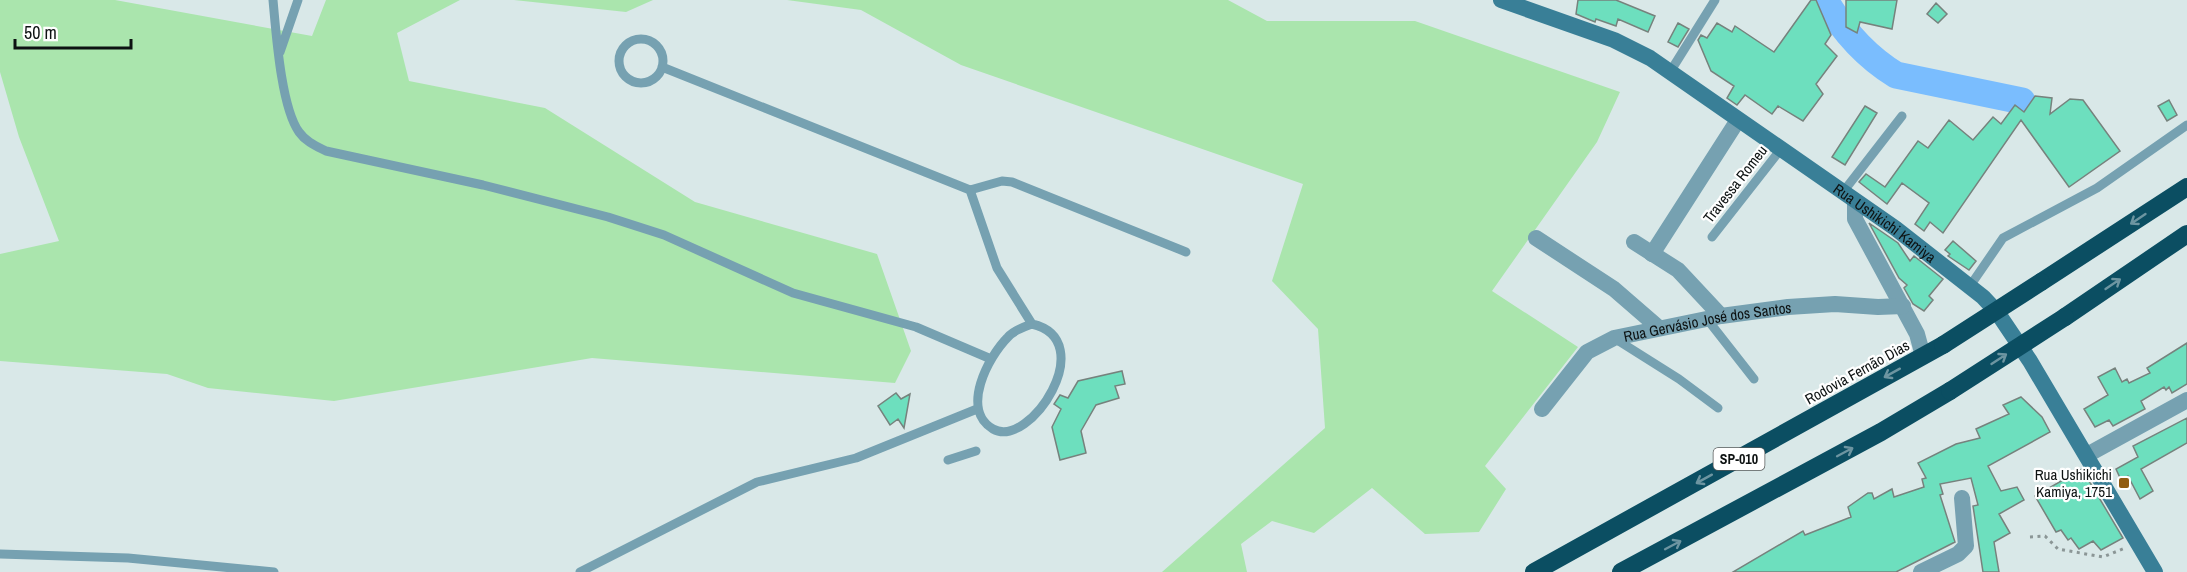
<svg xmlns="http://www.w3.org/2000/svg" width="2187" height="572" viewBox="0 0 2187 572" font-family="'Archivo Narrow',sans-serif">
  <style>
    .green { fill: #aae5ad }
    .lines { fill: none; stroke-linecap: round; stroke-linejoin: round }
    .river { stroke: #7abdfe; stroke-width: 27 }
    .building { fill: #6ddfbe; stroke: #76827d; stroke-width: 1.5 }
    .path { stroke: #8b9696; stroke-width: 3; stroke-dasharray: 3 4.5; stroke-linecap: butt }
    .service { stroke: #76a1b1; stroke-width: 9 }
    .minor { stroke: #76a1b1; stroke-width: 16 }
    .secondary { stroke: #397f97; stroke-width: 16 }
    .motorway { stroke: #0b4e62; stroke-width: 18 }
    .motorway-bridge { stroke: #0b4e62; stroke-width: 18 }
    .oneway { stroke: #6d95a1 }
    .poi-dot { fill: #915c10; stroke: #fff; stroke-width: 2 }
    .labels { text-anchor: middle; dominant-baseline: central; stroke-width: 4.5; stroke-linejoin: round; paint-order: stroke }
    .shield { fill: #fff; stroke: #565959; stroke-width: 1.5 }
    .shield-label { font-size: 14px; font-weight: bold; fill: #0d1212 }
    .street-label { font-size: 15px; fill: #0d1212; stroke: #fff }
    .poi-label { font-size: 15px; fill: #0d1212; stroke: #fff; text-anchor: end }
  </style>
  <rect width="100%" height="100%" fill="#d9e8e8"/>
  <path class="green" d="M0,0h115l197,36 14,-36h134l-63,33 12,48 136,27 150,94 182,52 34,97 -16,32 -303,-25 -258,43 -126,-13 -41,-14 -167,-13v-107l59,-13 -40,-104 -19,-65z
    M514,0h139l-27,12z
    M787,0h441l39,21h148l205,71 -23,50 -105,149 86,56 -93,119 21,23 -27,43 -54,2 -53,-46 -58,45 -42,-12 -31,23 6,28h-85l163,-144 -7,-99 -46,-48 31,-97 -342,-119 -100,-55z"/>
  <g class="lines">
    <path class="river" d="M1825,0c18,31 40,56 71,75l126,26"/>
  </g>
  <path class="building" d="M1578,0h38l39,16 -7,16 -30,-13 -2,7 -20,-7 -1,3 -19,-8z
    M1811,0h5l15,35 -6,9 12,12 -21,28 7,10 -20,27 -25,-15 -6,8 -27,-19 -8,10 -10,-7 7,-12 -23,-15 -13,-31 3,-5 6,3 10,-15 15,9 3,-6 39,26z
    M1846,0h51l-5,29 -32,-7 -3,11 -11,-6z
    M1936,3l11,11 -9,9 -11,-9z
    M1678,23l11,6 -11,18 -10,-5z
    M2035,96l17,2 -2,16 20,-15 13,1 37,51 -51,36 -48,-67 -78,113 -13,-11 -6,9 -9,-7 14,-21 -27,-20 -15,21 -28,-22 7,-8 19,13 33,-46 10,7 21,-28 24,20 20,-23 8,7 14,-19 9,7z
    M2169,100l8,15 -10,6 -9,-15z
    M1865,106l12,7 -32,52 -13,-8z
    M1869,223l29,20 12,18 4,-5 29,23 -14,17 4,4 -9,11 -11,-7 -9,-16 3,-3 -8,-7z
    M1953,241l23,20 -7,9 -21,-14 2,-2 -5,-4z
    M2187,343v41l-15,9 -3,-6 -3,3 -2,-3 -23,14 4,8 -32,17 -4,-6 -14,7 -11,-18 24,-14 -10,-18 17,-9 7,14 5,-3 2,4 21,-10 -3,-5z
    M1122,371l3,13 -10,2 4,12 -23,7 -15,26 5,22 -26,7 -8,-33 9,-18 -7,-5 6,-9 8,3 10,-17z
    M896,393l5,6 9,-5 -6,34 -6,-9 -8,6 -12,-19z
    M2021,397l21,20 8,15 -62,34 13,25 16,-4 7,13 -25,14 11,19 -16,9 5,30h-16l-10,-66 5,-1 -7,-27 -31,6 3,10 -3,1 15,47 -59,30h-163l70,-41 2,4 46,-18 -3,-10 20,-14h4l2,6 18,-10 2,8 30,-10 -2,-8 4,-1 -8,-15 38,-19 24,-6 -4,-9 33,-15 -6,-9z
    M2187,418v25l-46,26 12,22 -13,8 -12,-23 -7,4 -5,-11 22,-12 -5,-11z
    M2082,469l41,69 -22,12 -8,-9 -14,8 -8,-11 -3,2 -7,-10 -5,2 -21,-36z"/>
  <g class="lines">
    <path class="path" d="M2030,537l15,-1 13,13 45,8 22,-9"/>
    <path class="service" d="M273,0c3,32 8,107 26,132 7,10 17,14 27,19l157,34 125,32 56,18 129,58 123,34 75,32
      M619 61a22 22 0 1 1 44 0a22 22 0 1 1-44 0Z
      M280,52l18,-52
      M662,67l308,123 32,-9 10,1 174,70
      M1670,72l45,-72
      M970,190l27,78 35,56
      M1843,192l59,-76
      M1712,237l69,-88
      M1970,286l33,-48 94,-50 90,-63
      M1707,319l47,60
      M1032,324c69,16 -2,126 -39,105 -33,-19 -5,-72 15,-92 6,-7 16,-10 24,-13z
      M1614,338l65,41 39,29
      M948,460l28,-9
      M0,554l128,4 146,14
      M580,572l177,-90 99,-24 121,-49"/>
    <g class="minor">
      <path d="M1855,201v18l62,115 6,22"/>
      <path d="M1536,238l78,51 45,39"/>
      <path d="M1634,242l44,28 43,46"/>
      <path d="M1652,254l86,-134"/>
      <path id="s1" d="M1542,409l45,-57 27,-14 107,-22 67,-9 47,-3 43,3 25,-1"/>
      <path d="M2087,455l100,-55"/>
      <path d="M1921,572l37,-18 8,-8 -4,-48"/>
    </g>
    <path class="secondary" id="s2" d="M1501,0l113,40 36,18 245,170 88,69 14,15 33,49 125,211"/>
    <path class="motorway" d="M2041,282l146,-95
      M2065,317l122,-83
      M1534,572l409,-227
      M1621,572l260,-140 69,-41"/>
    <path class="motorway-bridge" d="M1943,345l98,-63
      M1950,391l115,-74"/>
  </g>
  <defs><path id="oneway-shaft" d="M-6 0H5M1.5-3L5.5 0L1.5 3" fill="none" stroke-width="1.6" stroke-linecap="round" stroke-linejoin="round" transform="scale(1.5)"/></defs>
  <g class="oneway">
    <use href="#oneway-shaft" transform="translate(2138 219) rotate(146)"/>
    <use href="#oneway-shaft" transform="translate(2113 284) rotate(-34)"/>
    <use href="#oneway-shaft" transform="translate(1999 359) rotate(-33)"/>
    <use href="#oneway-shaft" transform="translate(1892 373) rotate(151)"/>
    <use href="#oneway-shaft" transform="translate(1845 452) rotate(-28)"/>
    <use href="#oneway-shaft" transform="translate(1704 479) rotate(151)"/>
    <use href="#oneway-shaft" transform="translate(1673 545) rotate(-28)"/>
  </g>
  <rect class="poi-dot" x="2118" y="477" width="12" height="12" rx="3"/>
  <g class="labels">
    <rect class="shield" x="1713.5" y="448" width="51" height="22" rx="4.5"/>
    <g class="shield-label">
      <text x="1739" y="459">SP-010</text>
    </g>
    <g class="street-label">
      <text transform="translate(1735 184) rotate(-52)">Travessa Romeu</text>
      <text stroke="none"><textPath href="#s2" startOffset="447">Rua Ushikichi Kamiya</textPath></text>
      <text stroke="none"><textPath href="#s1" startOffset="198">Rua Gervásio José dos Santos</textPath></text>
      <text transform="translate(1857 372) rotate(-29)">Rodovia Fernão Dias</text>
    </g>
    <g class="poi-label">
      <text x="2112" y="474">Rua Ushikichi<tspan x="2112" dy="17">Kamiya, 1751</tspan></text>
    </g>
  </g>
  <path d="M15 39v9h116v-9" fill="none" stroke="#0d1212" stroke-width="3"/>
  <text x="24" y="39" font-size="18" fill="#0d1212" stroke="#ffffff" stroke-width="4.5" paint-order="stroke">50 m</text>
</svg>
